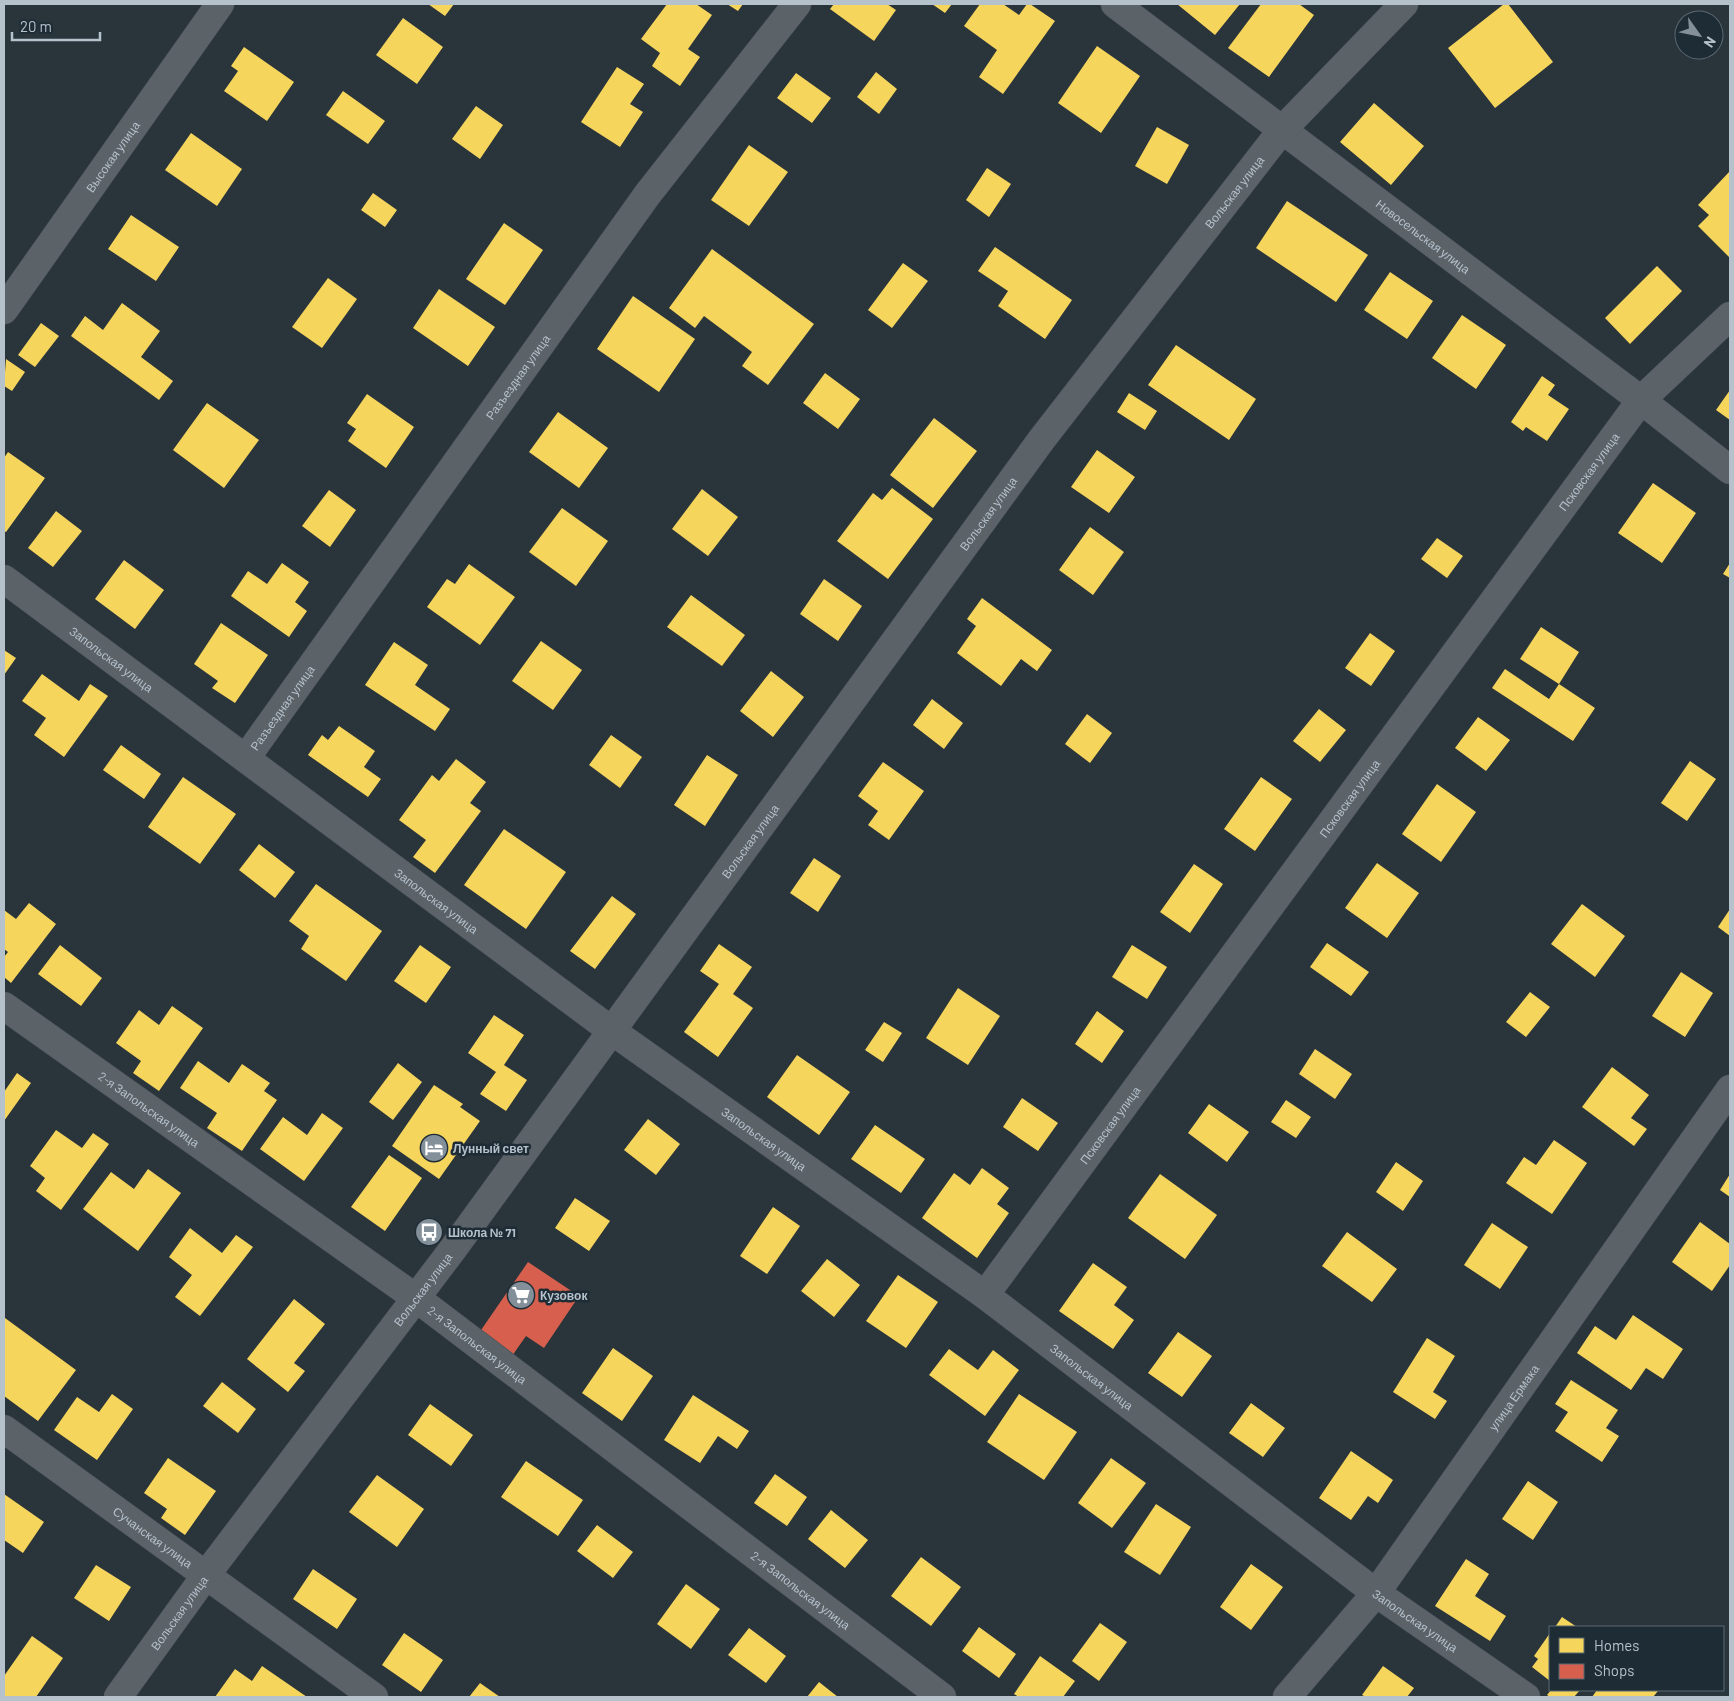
<svg xmlns="http://www.w3.org/2000/svg" width="1734" height="1701" viewBox="0 0 1734 1701" font-family="Barlow,sans-serif">
  <style>
    .homes { fill: #f6d55c }
    .shops { fill: #d6604d }
    .lines { fill: none; stroke-linecap: round; stroke-linejoin: round }
    .minor-casing { stroke: #495055; stroke-width: 29 }
    .tertiary-casing { stroke: #495055; stroke-width: 29 }
    .minor { stroke: #5b6268; stroke-width: 28 }
    .tertiary { stroke: #5b6268; stroke-width: 28 }
    .labels { text-anchor: middle; dominant-baseline: central; stroke-width: 5; stroke-linejoin: round; paint-order: stroke }
    .street-label { font-size: 12px; fill: #b5c1cb; stroke: #1e2c36 }
    .poi-label { font-size: 12px; font-weight: bold; fill: #b5c1cb; stroke: #1e2c36; text-anchor: start }
  </style>
  <rect width="100%" height="100%" fill="#2a343b"/>
  <path class="homes" d="M428,4h26l-9,12z
    M667,4h29l16,11 -24,34 12,8 -20,29 -28,-20 8,-13 -19,-14z
    M727,4h16l-5,7z
    M834,4h53l9,6 -22,31 -44,-32z
    M932,4h20l-7,9z
    M980,4h23l16,11 8,-11h3l25,17 -52,73 -24,-17 18,-27 -33,-24z
    M1177,4h63l-25,31z
    M1261,4h38l15,11 -45,62 -41,-29z
    M1504,4h4l45,58 -58,46 -47,-60z
    M403,18l40,29 -26,37 -41,-29z
    M1097,46l43,30 -39,57 -43,-30z
    M244,47l50,35 -27,39 -43,-30 14,-20 -7,-5z
    M617,67l27,17 -14,20 13,8 -23,35 -39,-25z
    M876,72l21,17 -18,25 -22,-17z
    M796,73l35,25 -19,25 -35,-25z
    M343,91l42,30 -17,23 -42,-29z
    M1374,103l50,43 -33,39 -51,-43z
    M476,106l27,19 -23,34 -28,-20z
    M1157,127l32,18 -22,39 -32,-18z
    M191,133l51,36 -25,37 -52,-36z
    M749,145l39,27 -39,54 -38,-26z
    M987,168l24,16 -22,33 -23,-17z
    M1730,171v87l-32,-32 11,-11 -11,-10z
    M373,193l24,17 -12,17 -24,-17z
    M1287,201l81,54 -32,47 -80,-54z
    M131,215l48,32 -23,34 -48,-32z
    M504,223l39,27 -38,55 -39,-26z
    M995,247l77,53 -27,39 -47,-33 10,-15 -30,-20z
    M712,249l102,75 -46,61 -26,-19 10,-14 -48,-36 -9,12 -26,-20z
    M903,263l25,18 -36,47 -24,-18z
    M1657,266l25,25 -52,53 -25,-26z
    M1390,272l43,29 -26,38 -43,-29z
    M328,278l29,21 -35,49 -30,-21z
    M439,289l56,38 -27,39 -55,-38z
    M633,296l62,43 -36,53 -62,-43z
    M122,303l38,28 -19,26 32,24 -14,19 -88,-64 14,-20 18,14z
    M1462,315l44,30 -30,44 -44,-31z
    M41,323l18,13 -24,31 -17,-12z
    M1176,345l80,54 -27,41 -81,-55z
    M6,359l19,13 -13,19 -8,-5z
    M825,373l35,26 -22,30 -35,-26z
    M1542,376l13,9 -7,10 21,14 -22,32 -21,-14 -3,4 -12,-9z
    M1730,390v30l-14,-10z
    M1129,393l28,18 -12,19 -28,-18z
    M367,394l47,33 -28,41 -38,-27 8,-12 -9,-6z
    M207,403l52,37 -35,48 -51,-38z
    M558,412l50,36 -29,40 -50,-36z
    M934,418l43,33 -44,57 -43,-33z
    M1097,450l38,27 -26,36 -38,-26z
    M8,452l37,26 -39,54 -2,-1v-73z
    M1653,483l43,30 -34,50 -44,-30z
    M892,488l41,31 -45,60 -51,-38 36,-48 9,7z
    M702,489l36,28 -30,39 -36,-27z
    M329,490l27,20 -26,37 -28,-21z
    M562,508l46,33 -32,45 -47,-34z
    M56,511l26,20 -29,36 -25,-19z
    M1090,527l34,25 -31,43 -34,-25z
    M1437,538l26,18 -16,22 -26,-19z
    M124,560l40,30 -29,39 -40,-30z
    M282,563l27,19 -14,20 12,9 -18,26 -58,-41 17,-25 19,13z
    M1730,563v15l-7,-4z
    M469,564l46,33 -35,48 -53,-38 20,-28 8,5z
    M824,579l38,27 -24,35 -38,-27z
    M691,595l54,40 -23,31 -55,-39z
    M982,598l70,52 -15,21 -16,-12 -20,27 -44,-33 19,-27 -9,-7z
    M221,623l47,32 -33,48 -23,-15 6,-7 -24,-17z
    M1541,627l38,25 -20,32 36,24 -22,33 -81,-53 13,-19 44,30 10,-15 -39,-25z
    M1370,633l25,18 -24,35 -26,-18z
    M541,641l41,29 -29,40 -41,-29z
    M394,642l34,23 -13,20 35,24 -15,22 -70,-46z
    M4,650l12,8 -12,17z
    M771,671l33,26 -31,40 -33,-26z
    M42,674l37,27 11,-17 18,12 -44,61 -30,-22 12,-17 -24,-17z
    M932,699l31,24 -19,26 -31,-24z
    M1319,709l27,21 -26,32 -27,-21z
    M1087,714l25,19 -22,30 -25,-19z
    M1478,717l32,23 -24,31 -31,-23z
    M339,726l36,25 -11,16 17,12 -13,18 -60,-42 14,-20 6,5z
    M611,735l31,22 -22,31 -31,-23z
    M121,745l40,29 -17,25 -41,-29z
    M707,755l31,20 -33,51 -31,-21z
    M456,759l30,23 -16,21 11,8 -46,62 -22,-16 13,-17 -27,-20 33,-45 7,6z
    M1690,761l26,18 -29,42 -26,-18z
    M883,762l41,29 -35,49 -21,-15 10,-14 -20,-15z
    M183,777l53,37 -36,50 -52,-37z
    M1261,777l31,22 -37,52 -31,-22z
    M1437,784l39,28 -35,50 -39,-28z
    M504,829l62,43 -40,57 -62,-44z
    M259,844l36,28 -20,26 -36,-28z
    M814,858l27,18 -23,36 -28,-19z
    M1377,863l42,30 -32,45 -42,-30z
    M1194,864l29,20 -33,49 -30,-21z
    M316,884l66,47 -36,50 -45,-32 8,-13 -20,-15z
    M612,896l24,18 -41,55 -25,-18z
    M29,903l27,21 -45,59 -7,-6v-20l4,-5 -4,-3v-39l12,9z
    M1582,904l43,32 -30,41 -44,-33z
    M1730,909v27l-12,-9z
    M1327,943l42,29 -18,24 -41,-29z
    M719,944l33,23 -19,27 20,14 -35,49 -34,-25 35,-48 -19,-13z
    M60,945l42,33 -21,28 -43,-32z
    M420,945l31,22 -25,36 -32,-22z
    M1132,945l35,22 -20,32 -35,-22z
    M1681,972l32,21 -28,44 -33,-21z
    M958,988l42,28 -32,49 -42,-27z
    M1530,992l20,15 -24,30 -20,-15z
    M172,1006l31,22 -44,63 -26,-18 8,-12 -25,-18 23,-33 20,15z
    M1097,1011l27,20 -22,32 -27,-19z
    M494,1015l30,20 -20,30 23,15 -21,31 -26,-17 16,-22 -28,-19z
    M884,1022l18,11 -19,29 -18,-12z
    M1315,1049l37,25 -17,25 -36,-25z
    M797,1055l53,37 -31,43 -52,-38z
    M198,1061l31,22 13,-19 28,19 -6,8 13,9 -35,51 -35,-23 10,-15 -37,-25z
    M398,1063l24,19 -29,38 -24,-18z
    M1612,1067l37,28 -18,23 16,11 -13,17 -52,-39z
    M17,1073l14,10 -27,38v-29z
    M434,1085l29,19 -3,3 20,14 -41,58 -47,-33z
    M1022,1098l36,25 -20,28 -35,-24z
    M1286,1100l25,17 -15,21 -25,-16z
    M1209,1104l40,28 -22,30 -39,-29z
    M322,1113l21,15 -39,53 -44,-32 23,-32 24,18z
    M648,1119l32,25 -24,31 -32,-25z
    M875,1125l50,34 -24,34 -50,-34z
    M56,1130l26,18 11,-15 16,11 -48,66 -25,-19 9,-13 -15,-12z
    M1554,1140l33,23 -35,51 -46,-31 18,-26 12,8z
    M389,1155l33,23 -37,53 -34,-24z
    M1396,1162l27,19 -20,30 -27,-19z
    M982,1168l27,20 -12,16 12,9 -32,45 -55,-40 32,-45 16,12z
    M148,1169l33,24 -43,58 -55,-42 28,-37 23,17z
    M1160,1174l57,41 -32,44 -57,-41z
    M1730,1174v23l-10,-7z
    M575,1198l35,23 -21,30 -34,-23z
    M773,1207l27,19 -33,48 -27,-18z
    M1700,1222l30,22v21l-18,26 -40,-29z
    M1492,1223l36,24 -28,42 -36,-24z
    M190,1228l32,25 14,-18 17,12 -53,69 -25,-19 17,-22 -23,-18z
    M1347,1232l50,37 -25,33 -50,-36z
    M827,1259l33,26 -26,32 -33,-26z
    M1093,1263l34,24 -13,18 20,15 -21,29 -54,-38z
    M898,1275l40,27 -32,46 -40,-27z
    M294,1299l31,25 -31,39 11,8 -17,21 -41,-33z
    M1633,1315l50,34 -20,30 -17,-11 -15,22 -54,-37 18,-27 21,14z
    M5,1318l71,52 -38,51 -34,-25z
    M1178,1332l34,24 -30,41 -34,-24z
    M1427,1338l28,18 -22,36 14,9 -12,18 -42,-27z
    M613,1348l40,28 -31,45 -40,-28z
    M949,1349l29,21 15,-20 26,20 -34,46 -56,-41z
    M1571,1380l47,30 -12,18 13,8 -17,26 -47,-31 13,-19 -13,-8z
    M222,1382l34,27 -18,24 -35,-27z
    M112,1394l21,15 -36,51 -43,-30 23,-33 22,15z
    M1019,1394l58,38 -33,48 -57,-38z
    M693,1395l56,36 -12,18 -19,-13 -18,27 -36,-23z
    M1251,1403l34,25 -22,29 -34,-24z
    M430,1404l43,31 -22,31 -43,-31z
    M1351,1451l42,29 -15,23 -10,-7 -17,24 -32,-22z
    M168,1458l48,33 -31,44 -24,-17 6,-9 -23,-16z
    M1111,1458l35,25 -34,45 -34,-25z
    M526,1461l57,39 -25,36 -57,-39z
    M775,1474l32,23 -20,29 -33,-23z
    M377,1475l47,34 -27,38 -48,-35z
    M1528,1481l30,21 -25,38 -31,-21z
    M4,1494l40,28 -21,31 -19,-13z
    M1156,1504l35,23 -31,48 -36,-23z
    M831,1510l37,30 -23,28 -37,-29z
    M597,1525l36,27 -20,26 -36,-27z
    M921,1557l40,30 -30,39 -40,-30z
    M1466,1559l23,15 -14,22 31,20 -16,25 -55,-35z
    M1251,1564l32,23 -32,43 -31,-23z
    M96,1565l35,22 -22,34 -35,-23z
    M313,1569l44,30 -20,30 -44,-30z
    M686,1584l34,25 -29,40 -34,-25z
    M1562,1617l15,10h-22z
    M1100,1623l27,19 -28,39 -27,-20z
    M979,1627l37,27 -17,24 -37,-27z
    M749,1628l37,28 -20,27 -38,-28z
    M404,1633l39,27 -22,32 -39,-27z
    M1550,1633v48l-18,-14 6,-8 -4,-3z
    M32,1636l31,22 -27,39h-32v-21z
    M1040,1656l35,25 -12,16h-44l-5,-3z
    M262,1666l45,31h-92l20,-28 17,12z
    M1383,1666l31,22 -7,9h-41l-4,-2z
    M819,1682l19,15h-31z
    M480,1683l20,14h-31z
    M1551,1690h29l-6,7h-24l-3,-2z
    M1597,1690h59l2,1 -5,6h-61z"/>
  <path class="shops" d="M528,1262l51,34 -35,52 -18,-12 -14,20 -33,-23z"/>
  <g class="lines">
    <g class="minor-casing">
      <g id="minor">
        <path id="s1" d="M1115,4l526,396 89,70"/>
        <path id="s2" d="M4,310l216,-306"/>
        <path id="s3" d="M4,579l608,452 373,264 391,298 150,104"/>
        <path id="s4" d="M246,758l401,-563 150,-191"/>
        <path id="s5" d="M4,1006l412,292 526,399"/>
        <path id="s6" d="M985,1295l656,-895 89,-84"/>
        <path id="s7" d="M4,1429l370,268"/>
        <path id="s8" d="M1287,1697l89,-104 354,-504"/>
      </g>
    </g>
    <g class="tertiary-casing">
      <g id="tertiary">
        <path id="s9" d="M118,1697l88,-122 247,-326 589,-810 240,-309 122,-126"/>
      </g>
    </g>
    <use href="#minor" class="minor"/>
    <use href="#tertiary" class="tertiary"/>
  </g>
  <defs>
    <g id="hotel-disc" transform="scale(1.4375)"><circle r="9.5" fill="#849099" stroke="#1e2c36"/><path d="M-6-4.5h1.5V1H6V5H4.5V3h-9V5H-6ZM-4 0a1.8 1.8 0 1 1 3.6 0ZM.5 0V-2.5h3Q6-2.5 6 0Z" fill="#fff"/></g>
    <g id="bus-disc" transform="scale(1.4375)"><circle r="9.5" fill="#849099" stroke="#1e2c36"/><path d="M-5-6H5V4H4V6H2V4H-2V6H-4V4H-5ZM-3.5-4V0h7V-4ZM-3.5 1.2v1.5H-2V1.2ZM2 1.2v1.5H3.5V1.2Z" fill="#fff"/></g>
    <g id="supermarket-disc" transform="scale(1.4375)"><circle r="9.5" fill="#849099" stroke="#1e2c36"/><path d="M-6-5.5h2.5l.6 2H6L4.5 2H-2.5L-4.4-4H-6ZM-1.5 3.2a1.3 1.3 0 1 0 .1 0ZM3 3.2a1.3 1.3 0 1 0 .1 0Z" fill="#fff"/></g>
  </defs>
  <g fill-rule="evenodd">
    <use href="#hotel-disc" x="434" y="1148"/>
    <use href="#bus-disc" x="429" y="1232"/>
    <use href="#supermarket-disc" x="521" y="1295"/>
  </g>
  <g class="labels">
    <g class="street-label">
      <text stroke="none"><textPath href="#s2" startOffset="188">Высокая улица</textPath></text>
      <text stroke="none"><textPath href="#s9" startOffset="1874">Вольская улица</textPath></text>
      <text stroke="none"><textPath href="#s1" startOffset="386">Новосельская улица</textPath></text>
      <text stroke="none"><textPath href="#s4" startOffset="468">Разъездная улица</textPath></text>
      <text stroke="none"><textPath href="#s6" startOffset="1021">Псковская улица</textPath></text>
      <text stroke="none"><textPath href="#s9" startOffset="1469">Вольская улица</textPath></text>
      <text stroke="none"><textPath href="#s3" startOffset="134">Запольская улица</textPath></text>
      <text stroke="none"><textPath href="#s4" startOffset="62">Разъездная улица</textPath></text>
      <text stroke="none"><textPath href="#s6" startOffset="616">Псковская улица</textPath></text>
      <text stroke="none"><textPath href="#s9" startOffset="1064">Вольская улица</textPath></text>
      <text stroke="none"><textPath href="#s3" startOffset="539">Запольская улица</textPath></text>
      <text stroke="none"><textPath href="#s5" startOffset="178">2-я Запольская улица</textPath></text>
      <text stroke="none"><textPath href="#s6" startOffset="211">Псковская улица</textPath></text>
      <text stroke="none"><textPath href="#s3" startOffset="944">Запольская улица</textPath></text>
      <text stroke="none"><textPath href="#s9" startOffset="509">Вольская улица</textPath></text>
      <text stroke="none"><textPath href="#s5" startOffset="582">2-я Запольская улица</textPath></text>
      <text stroke="none"><textPath href="#s3" startOffset="1349">Запольская улица</textPath></text>
      <text stroke="none"><textPath href="#s8" startOffset="376">улица Ермака</textPath></text>
      <text stroke="none"><textPath href="#s7" startOffset="184">Сучанская улица</textPath></text>
      <text stroke="none"><textPath href="#s5" startOffset="988">2-я Запольская улица</textPath></text>
      <text stroke="none"><textPath href="#s9" startOffset="104">Вольская улица</textPath></text>
      <text stroke="none"><textPath href="#s3" startOffset="1754">Запольская улица</textPath></text>
    </g>
    <g class="poi-label">
      <text x="453" y="1148">Лунный свет</text>
      <text x="448" y="1232">Школа № 71</text>
      <text x="540" y="1295">Кузовок</text>
    </g>
  </g>
  <rect width="1734" height="1701" fill="none" stroke="#b5c1cb" stroke-width="10"/>
  <rect x="1549" y="1626" width="175" height="65" fill="#1e2c36" stroke="#5a6872"/>
  <rect x="1559" y="1638" width="25" height="15" fill="#f6d55c" stroke="#5a6872"/>
  <text x="1594" y="1651" font-size="15" fill="#b5c1cb">Homes</text>
  <rect x="1559" y="1664" width="25" height="15" fill="#d6604d" stroke="#5a6872"/>
  <text x="1594" y="1676" font-size="15" fill="#b5c1cb">Shops</text>
  <g transform="translate(1699 35) rotate(123)"><circle r="24" fill="#1e2c36" stroke="#5a6872"/>
  <path d="M0-4L9 19L0 12L-9 19Z" fill="#849099"/>
  <text y="-8" font-size="14" font-weight="bold" text-anchor="middle" fill="#b5c1cb">N</text>
  </g>
  <path d="M12 32v8h88v-8" fill="none" stroke="#b5c1cb" stroke-width="2.5"/>
  <text x="20" y="32" font-size="15" fill="#b5c1cb" stroke="#1e2c36" stroke-width="4" paint-order="stroke">20 m</text>
</svg>
